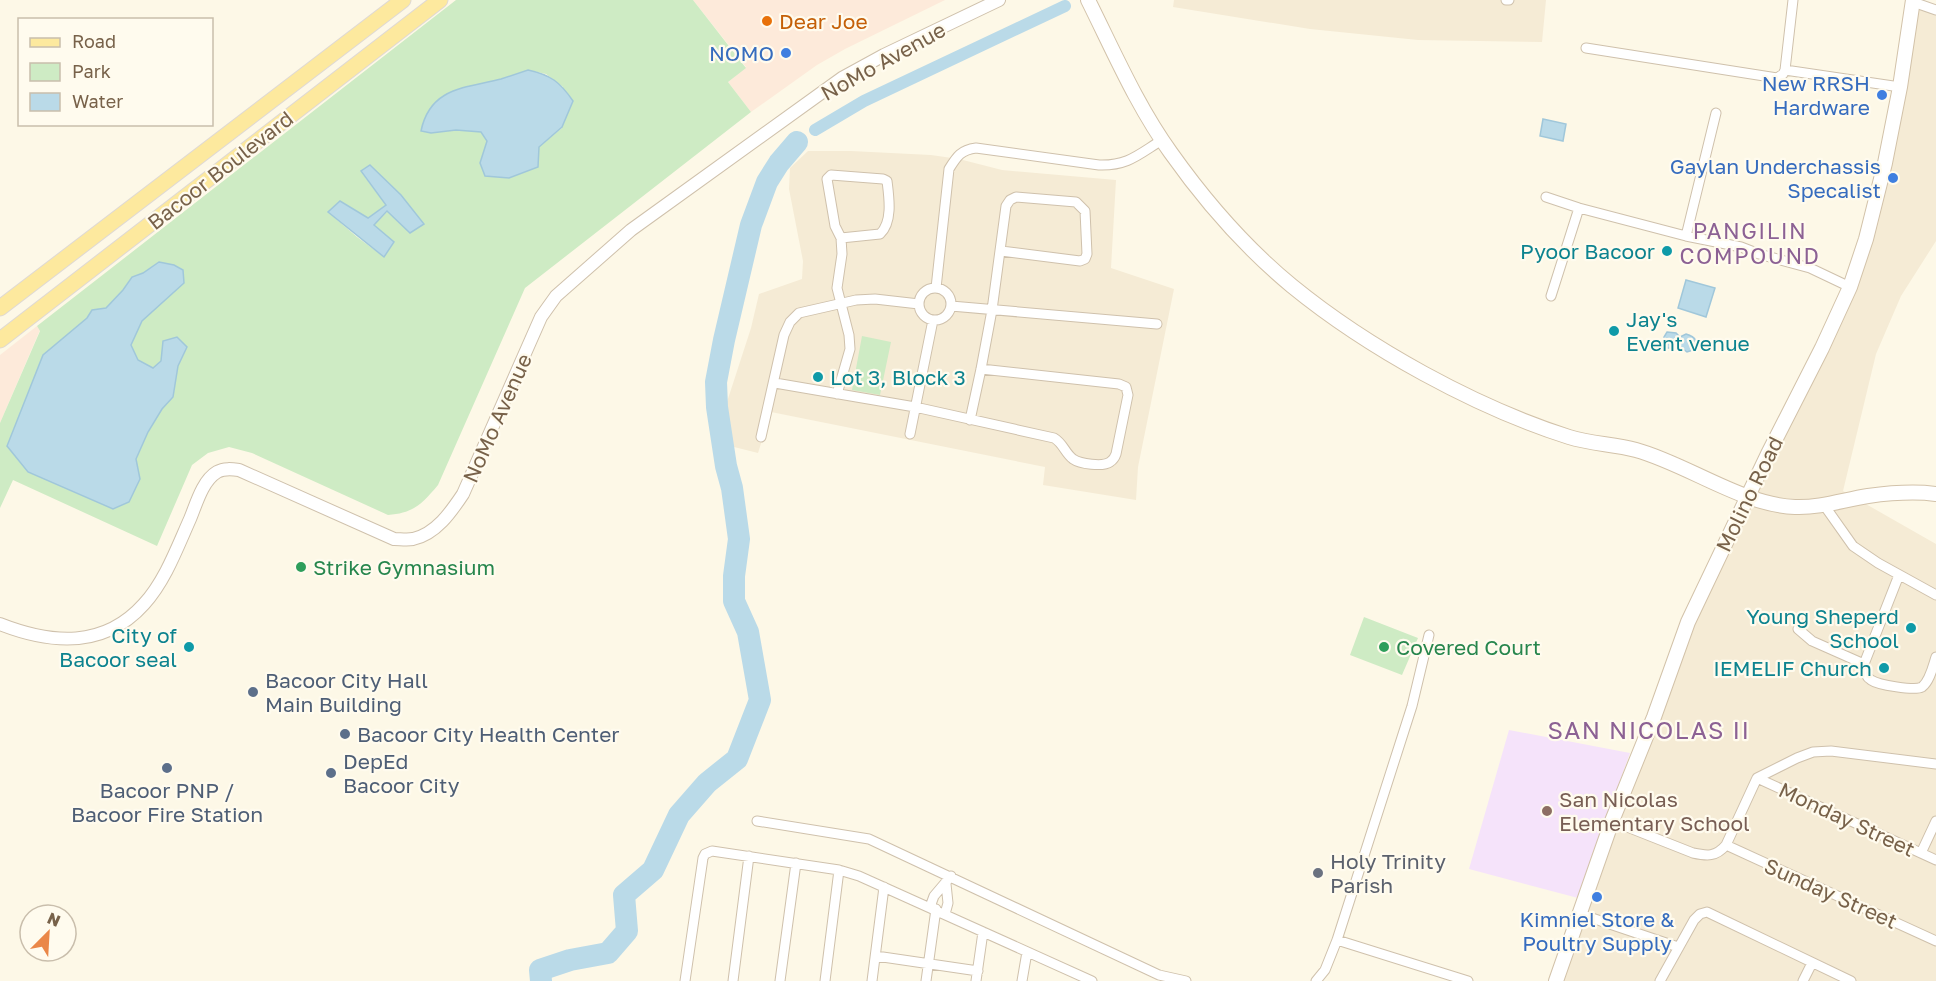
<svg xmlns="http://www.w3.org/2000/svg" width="1936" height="981" viewBox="0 0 1936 981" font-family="'Golos Text',sans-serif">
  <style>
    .residential { fill: #f5ebd5 }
    .commercial { fill: #fdeada }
    .education { fill: #f5e3fa }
    .green { fill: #ceebc4; fill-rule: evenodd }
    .water { fill: #badae8; stroke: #a0c7da; stroke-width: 1.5 }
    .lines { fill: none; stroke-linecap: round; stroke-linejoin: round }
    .canal { stroke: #badae8; stroke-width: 12 }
    .river { stroke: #badae8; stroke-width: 22 }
    .minor-casing { stroke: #cfc1ac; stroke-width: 11 }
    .tertiary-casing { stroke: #cfc1ac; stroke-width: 14 }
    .secondary-casing { stroke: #d2c2a9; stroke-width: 16 }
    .primary-casing { stroke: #dfd9d4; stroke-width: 17 }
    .minor { stroke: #fff; stroke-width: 9 }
    .tertiary { stroke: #fff; stroke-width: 12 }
    .secondary { stroke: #fff; stroke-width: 14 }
    .primary { stroke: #fde99e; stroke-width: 15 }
    .food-dot { fill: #e8710a; stroke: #fffbee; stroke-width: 2 }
    .shop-dot { fill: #3f7fe0; stroke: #fffbee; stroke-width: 2 }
    .culture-dot { fill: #0f9aa8; stroke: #fffbee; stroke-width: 2 }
    .leisure-dot { fill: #2e9e5b; stroke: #fffbee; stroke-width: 2 }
    .service-dot { fill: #5c6f8a; stroke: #fffbee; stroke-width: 2 }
    .education-dot { fill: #8d6e63; stroke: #fffbee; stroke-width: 2 }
    .worship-dot { fill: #6b7280; stroke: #fffbee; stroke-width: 2 }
    .labels { text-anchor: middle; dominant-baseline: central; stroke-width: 4.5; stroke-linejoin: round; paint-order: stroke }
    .food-label { font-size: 21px; fill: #c56008; stroke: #fffbee; text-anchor: start }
    .shop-label { font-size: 21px; fill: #366cbe; stroke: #fffbee; text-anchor: end }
    .street-label { font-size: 21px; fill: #78624a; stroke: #fffbee }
    .culture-label { font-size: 21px; fill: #0d838f; stroke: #fffbee; text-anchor: end }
    .leisure-label { font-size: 21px; fill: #27864d; stroke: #fffbee; text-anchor: start }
    .service-label { font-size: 21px; fill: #4e5e75; stroke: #fffbee; text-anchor: start }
    .education-label { font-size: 21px; fill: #785e54; stroke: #fffbee; text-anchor: start }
    .worship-label { font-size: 21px; fill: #5b616d; stroke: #fffbee; text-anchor: start }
    .neighbourhood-label { font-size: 22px; letter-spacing: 1.5px; fill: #8c6194; stroke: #fffbee }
    .quarter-label { font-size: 24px; letter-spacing: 1.5px; fill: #8c6194; stroke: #fffbee }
  </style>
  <rect width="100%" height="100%" fill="#fdf8e7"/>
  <path class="residential" d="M1174,0h372l-4,42 -124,-2 -108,-11 -137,-22z
    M1913,6l23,7v228l-35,55 -25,58 -33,137 93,53v437h-380l132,-359 178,-383z
    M808,151h43l80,4 28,4 43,11 114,10 -5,88 63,21 -36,178 -2,33 -93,-15 2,-18 -274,-55 -13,41 -44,-11 37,-114 8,-34 43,-15 1,-18 -14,-72 1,-21z"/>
  <path class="commercial" d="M693,0h252l-100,49 -28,16 -66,47 -23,-30 18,-15z
    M37,326l3,4 -40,93v-68z"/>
  <path class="education" d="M1509,730l121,23 -52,145 -109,-29z"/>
  <path class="green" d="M456,0h237l53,68 -18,14 23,30 -226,176 -87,197c-16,19 -24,28 -50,30l-136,-62 -23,-6 -21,6 -16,12 -35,81 -144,-66 -13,28v-85l40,-92 -3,-5zM528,70l18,4 17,13 -1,41 -23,19 -59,16 8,-22 -7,-9 -25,-2 -25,3 70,-54zM361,172l49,61 -22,-22 -14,14 10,32 -27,-20 -29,-25 12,-11 28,17 18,-13zM159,262l24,21 -41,38 -11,24 7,15 15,8 8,-7 26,-14 -9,19 -5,31 -11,12 -14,23 -12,27 -49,-141 5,-8 14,-2 17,-18 9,-13 11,-4z
    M862,336l29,6 -11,53 -28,-5z
    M1364,617l54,21 -16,37 -52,-20z"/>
  <path class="water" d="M528,70c23,5 32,12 45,31l-11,26 -23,20 -1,20 -29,11 -24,-2 -5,-13 7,-22 -6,-9 -25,-2 -25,3 -10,-2c9,-44 45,-43 80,-52 9,-3 18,-6 27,-9z
    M1543,119l23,5 -3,17 -23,-5z
    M370,165l31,30 23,29 -14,9 -23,-22 -13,14 20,17 -10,15 -56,-45 12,-11 28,17 18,-13 -25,-34z
    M159,262l15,3 9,5 1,13 -42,38 -11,24 7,15 15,8 8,-7 2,-20 14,-4 10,10 -9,19 -5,31 -11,12 -14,23 -12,27 4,20 -11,23 -16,7 -85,-37 -21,-26 36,-91 44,-37 5,-8 14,-2 17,-18 9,-13 11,-4z
    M1686,280l29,8 -9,29 -28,-9z
    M1667,332l9,1 4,4 6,-3c10,3 13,8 7,16l-6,2 -9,-7 -4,3h-7l-4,-4 1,-7z"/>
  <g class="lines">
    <path class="canal" d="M815,130l49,-29 201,-95"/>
    <path class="river" d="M541,981l-1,-11 30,-10 38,-7 19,-22 -3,-36 29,-25 26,-55 28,-32 30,-24 23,-59 -12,-68 -14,-31v-25l5,-37 -7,-51 -6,-22 -9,-59 -1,-25 8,-42 27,-115 16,-43 12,-19 18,-21"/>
    <g class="minor-casing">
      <path id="minor" d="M1506,0h3
        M1913,2l23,8
        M1586,48l191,30 6,-4 2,-4 8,-70
        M1785,70l115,17
        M1546,197l33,11 107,28 55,11 18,7 51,14 40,19
        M1686,236l30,-123
        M936,288l13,-119c8,-13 12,-19 27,-21l123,17c29,1 40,-11 63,-25
        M919 304a16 16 0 1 1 32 0a16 16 0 1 1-32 0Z
        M1551,296l28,-88
        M951,306l206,18
        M775,383l140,24 139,31c9,5 11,15 19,21 7,5 30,8 37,3 3,-2 5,-5 6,-8l12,-59 -2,-8 -7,-3 -138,-15
        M837,394l13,-45 -1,-14 -12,-47 5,-34 -1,-16 -6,-12 -8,-47 4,-4 52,4 4,2c2,16 6,41 -7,53l-39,4
        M970,420l11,-51 11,-59 14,-104 4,-6 6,-3 60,5 9,9 2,43 -2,5 -5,2 -79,-10
        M910,434l23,-114
        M761,437l23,-102 6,-13 9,-9 57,-13 19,-1 44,5
        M1824,505l29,41 25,17 58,32
        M1899,575l-35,89c0,6 2,13 7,16 7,5 44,11 51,7 8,-6 11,-21 14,-30
        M1798,629l14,12 52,23
        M1757,778l179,82
        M757,821l112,18 290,136 27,6
        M1612,821l81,32c14,3 23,4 33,-8l31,-67 40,-20 16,-6 18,-1 105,13
        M1726,845l210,96
        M1921,853l15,-32
        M930,907l4,-11 17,-20
        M945,914l3,-11 -2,-19
        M1580,914l98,33
        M1337,940l131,41
        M876,956l102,15
        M685,981l18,-123 2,-4 7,-3 127,19 20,6 233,105
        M733,981l16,-125
        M780,981l16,-118
        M825,981l14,-111
        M872,981l12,-94
        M926,981l10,-72
        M976,981l7,-49
        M1022,981l5,-29
        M1316,981l9,-11 12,-30 75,-234 17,-71
        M1660,981l34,-61 6,-6 7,-2 144,69
        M1803,981l9,-18"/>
    </g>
    <g class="tertiary-casing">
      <path id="tertiary" d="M0,624c51,20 104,25 144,-20 21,-23 33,-56 46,-85 6,-14 12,-38 27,-47 7,-4 15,-3 22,-2l155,69c6,0 13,1 19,0 23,-5 38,-27 50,-45l78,-177 15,-21 75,-66 211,-152 42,-23 115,-55"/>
    </g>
    <g class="secondary-casing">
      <path id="secondary" d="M1088,0c26,52 49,106 83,153 34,48 75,95 121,133 76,62 183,121 277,151 22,7 45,7 67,13 51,14 106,55 159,57 25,1 48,-7 73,-11 22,-3 45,-5 68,-2
        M1556,981l56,-160 42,-104 34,-95 80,-168 54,-106 28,-61 16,-48 19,-76 15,-76 13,-87"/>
    </g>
    <g class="primary-casing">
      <path id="primary" d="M0,308l403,-308
        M0,340l440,-340"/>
    </g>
    <use href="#minor" class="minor"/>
    <use href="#tertiary" class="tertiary"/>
    <use href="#secondary" class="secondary"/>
    <use href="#primary" class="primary"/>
  </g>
  <circle class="food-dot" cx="767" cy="21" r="6"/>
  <g class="shop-dot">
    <circle cx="786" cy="53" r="6"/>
    <circle cx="1882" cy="95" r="6"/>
    <circle cx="1893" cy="178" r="6"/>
    <circle cx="1597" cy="897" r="6"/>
  </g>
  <g class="culture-dot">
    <circle cx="1667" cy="251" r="6"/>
    <circle cx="1614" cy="331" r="6"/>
    <circle cx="818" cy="377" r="6"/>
    <circle cx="1911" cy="628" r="6"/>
    <circle cx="189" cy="647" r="6"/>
    <circle cx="1884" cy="668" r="6"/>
  </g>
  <g class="leisure-dot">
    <circle cx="301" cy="567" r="6"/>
    <circle cx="1384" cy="647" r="6"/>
  </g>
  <g class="service-dot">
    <circle cx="253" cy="692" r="6"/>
    <circle cx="345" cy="734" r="6"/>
    <circle cx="167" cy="768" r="6"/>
    <circle cx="331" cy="773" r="6"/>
  </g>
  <circle class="education-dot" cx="1547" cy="811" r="6"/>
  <circle class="worship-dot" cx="1318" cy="873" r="6"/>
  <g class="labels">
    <g class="food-label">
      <text x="779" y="21">Dear Joe</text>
    </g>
    <g class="shop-label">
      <text x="774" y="53">NOMO</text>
      <text x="1870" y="83">New RRSH<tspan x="1870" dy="24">Hardware</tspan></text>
      <text x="1881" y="166">Gaylan Underchassis<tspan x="1881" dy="24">Specalist</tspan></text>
      <text x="1597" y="919" text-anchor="middle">Kimniel Store &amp;<tspan x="1597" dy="24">Poultry Supply</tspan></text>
    </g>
    <g class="street-label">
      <text transform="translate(883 61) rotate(-29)">NoMo Avenue</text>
      <text transform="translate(220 170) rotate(-38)">Bacoor Boulevard</text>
      <text transform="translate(497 418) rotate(-66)">NoMo Avenue</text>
      <text transform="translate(1749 494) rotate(-64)">Molino Road</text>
      <text transform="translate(1847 819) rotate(25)">Monday Street</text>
      <text transform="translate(1831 893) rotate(24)">Sunday Street</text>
    </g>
    <g class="culture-label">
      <text x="1655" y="251">Pyoor Bacoor</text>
      <text x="1626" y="319" text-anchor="start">Jay's<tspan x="1626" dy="24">Event venue</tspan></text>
      <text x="830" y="377" text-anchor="start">Lot 3, Block 3</text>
      <text x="1899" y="616">Young Sheperd<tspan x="1899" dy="24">School</tspan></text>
      <text x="177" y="635">City of<tspan x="177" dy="24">Bacoor seal</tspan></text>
      <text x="1872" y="668">IEMELIF Church</text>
    </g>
    <g class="leisure-label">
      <text x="313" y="567">Strike Gymnasium</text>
      <text x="1396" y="647">Covered Court</text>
    </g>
    <g class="service-label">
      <text x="265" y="680">Bacoor City Hall<tspan x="265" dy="24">Main Building</tspan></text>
      <text x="357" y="734">Bacoor City Health Center</text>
      <text x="343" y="761">DepEd<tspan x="343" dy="24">Bacoor City</tspan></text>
      <text x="167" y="790" text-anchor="middle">Bacoor PNP /<tspan x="167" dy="24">Bacoor Fire Station</tspan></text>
    </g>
    <g class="education-label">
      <text x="1559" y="799">San Nicolas<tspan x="1559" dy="24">Elementary School</tspan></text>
    </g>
    <g class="worship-label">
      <text x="1330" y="861">Holy Trinity<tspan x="1330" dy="24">Parish</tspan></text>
    </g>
    <g class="neighbourhood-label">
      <text x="1750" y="230">PANGILIN<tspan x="1750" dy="25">COMPOUND</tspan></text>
    </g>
    <g class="quarter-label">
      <text x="1649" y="729">SAN NICOLAS II</text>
    </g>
  </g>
  <rect x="18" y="18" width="195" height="108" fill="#fffbee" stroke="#c9beac" stroke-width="1.5"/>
  <rect x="30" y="38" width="30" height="9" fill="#fde99e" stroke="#c9beac" stroke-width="1.5"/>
  <text x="72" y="48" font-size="18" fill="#78624a">Road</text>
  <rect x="30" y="63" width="30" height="18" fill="#ceebc4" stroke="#c9beac" stroke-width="1.5"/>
  <text x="72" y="78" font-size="18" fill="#78624a">Park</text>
  <rect x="30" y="93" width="30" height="18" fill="#badae8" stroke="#c9beac" stroke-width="1.5"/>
  <text x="72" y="108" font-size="18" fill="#78624a">Water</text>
  <g transform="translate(48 933) rotate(24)"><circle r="28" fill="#fffbee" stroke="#c9beac" stroke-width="1.5"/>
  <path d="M0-4.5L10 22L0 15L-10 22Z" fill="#ea8748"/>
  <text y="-9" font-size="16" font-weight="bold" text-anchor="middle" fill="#78624a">N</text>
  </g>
</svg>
